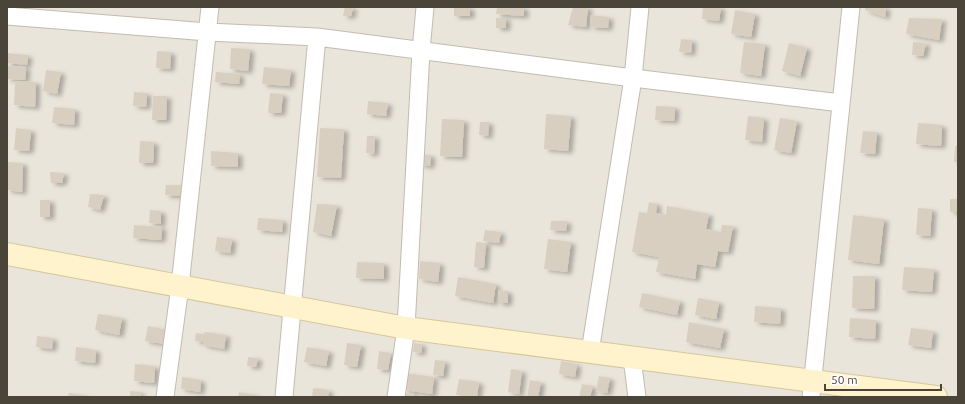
<svg xmlns="http://www.w3.org/2000/svg" width="965" height="404" viewBox="0 0 965 404" font-family="Ubuntu,sans-serif">
  <style>
    .residential { fill: #eae5da }
    .building { fill: #d8cfc1; filter: url(#shadow) }
    .lines { fill: none; stroke-linecap: round; stroke-linejoin: round }
    .street-casing { stroke: #c2bbae; stroke-width: 19 }
    .secondary-casing { stroke: #d6c79b; stroke-width: 24 }
    .street { stroke: #fff; stroke-width: 17 }
    .secondary { stroke: #fff3cd; stroke-width: 22 }
  </style>
  <defs>
    <filter id="shadow"><feDropShadow dx="4.5" dy="2.5" stdDeviation="2" flood-color="#0004"/></filter>
  </defs>
  <rect width="100%" height="100%" fill="#f6f3ec"/>
  <path class="residential" d="M7,7h951v390h-951z"/>
  <path class="building" d="M345,7h8l-2,9h-8z
    M454,7h16v9h-16z
    M497,7h27v9l-28,-2z
    M573,7h15l-2,20 -18,-2z
    M703,7h18l-2,14 -17,-2z
    M865,7h21l-1,10 -20,-7z
    M735,10l20,4 -4,23 -20,-3z
    M591,15l18,2 -1,11 -18,-1z
    M496,18h10v10h-10z
    M909,18l33,1 -3,21 -33,-6z
    M681,39l11,1 -1,13 -12,-1z
    M744,42l21,2 -4,32 -21,-3z
    M913,42l13,1 -3,13 -11,-1z
    M789,43l18,5 -7,28 -18,-5z
    M231,48l19,1 -2,22 -18,-2z
    M157,51l14,1 -1,17 -14,-1z
    M7,53l21,2 -1,10 -20,-2z
    M7,66l19,1 -1,13 -18,-1z
    M264,67l27,3 -2,16 -27,-2z
    M46,70l15,2 -4,22 -14,-3z
    M216,72l24,2 -1,10 -24,-2z
    M15,81l21,1 -1,25 -21,-2z
    M134,92l13,1 -1,14 -13,-1z
    M270,93l13,1 -2,19h-13z
    M153,96h14l-1,24h-14z
    M368,101l20,2 -2,13 -19,-2z
    M656,106l19,1 -1,14 -19,-1z
    M54,107l21,2 -1,16 -22,-2z
    M546,114l25,2 -3,35 -24,-2z
    M748,116l16,2 -2,24 -17,-2z
    M780,118l17,3 -6,32 -17,-3z
    M442,119l22,1 -2,37 -22,-1z
    M480,122h9l-1,14 -9,-1z
    M918,123l24,2 -1,21 -25,-2z
    M16,128l15,2 -2,21 -15,-1z
    M320,128l24,1 -3,49 -24,-1z
    M863,131l14,1 -2,22 -15,-1z
    M367,136h8l-1,18 -8,-1z
    M140,141l14,1 -1,21h-14z
    M955,146h3v16h-4z
    M211,151l27,2v14l-27,-1z
    M421,154l10,1 -1,11 -10,-1z
    M7,162l16,1 -1,29 -15,-2z
    M50,172l14,1 -2,10h-11z
    M166,185h17v11l-18,-1z
    M90,194l14,1 -4,15 -12,-3z
    M950,199h8v13h-8z
    M40,200h10v17h-10z
    M649,202l8,2 -1,9 10,2 1,-9 42,8 -3,15 15,3 1,-7 11,1 -5,26 -10,-1 -3,16 -18,-3 -2,15 -39,-7 3,-15 -27,-5 7,-40 8,1z
    M317,204l20,1 -6,31 -18,-4z
    M918,208l14,1 -2,27 -14,-1z
    M150,210l11,1v13l-12,-1z
    M853,215l31,4 -5,45 -31,-4z
    M258,218l25,2 -1,12 -25,-2z
    M551,221h16l-1,10 -16,-1z
    M134,225l28,2 -1,13 -28,-2z
    M485,230l16,2 -2,11 -16,-2z
    M217,237l15,2 -2,14 -15,-2z
    M548,239l23,3 -4,30 -23,-3z
    M476,242l10,1 -2,25 -10,-1z
    M420,261l20,2 -2,19 -19,-3z
    M357,262l27,1v16l-28,-1z
    M904,267l30,2 -2,23 -30,-2z
    M853,276h22l-1,33 -22,-1z
    M458,277l38,7 -3,19 -38,-7z
    M498,290l10,1v12h-10z
    M642,293l38,8 -3,14 -38,-8z
    M698,298l21,4 -3,17 -21,-4z
    M755,306l26,2 -1,16 -26,-2z
    M98,314l24,4 -3,17 -24,-5z
    M850,318l26,2 -1,19 -26,-2z
    M689,322l35,7 -4,19 -34,-6z
    M148,326l19,4 -2,14 -20,-3z
    M911,328l22,3 -2,17 -23,-3z
    M205,332l21,3 -2,14 -21,-4v-3l-8,-1 1,-8 8,1z
    M37,336l16,2 -1,11 -16,-2z
    M347,343l14,2 -4,22 -13,-2z
    M414,343l8,1 -1,9 -8,-1z
    M76,347l20,3 -1,13 -20,-2z
    M307,347l22,4 -3,15 -22,-4z
    M379,351l12,2 -3,17 -11,-1z
    M248,357l10,1 -2,9 -9,-1z
    M435,360l10,1 -2,15 -10,-1z
    M561,361l16,3 -2,13 -16,-3z
    M135,364l20,2 -1,17 -20,-2z
    M511,369l11,2 -3,23 -11,-2z
    M406,373l28,4 -2,17 -28,-4z
    M599,376l11,2 -3,15 -11,-2z
    M182,377l19,3 -1,12 -19,-3z
    M459,379l20,3 -2,15 -21,-2z
    M530,380l11,2 -3,15h-11z
    M582,384l11,2 -3,11h-11z
    M313,388l16,2 -1,7h-16z
    M130,391l11,1 -1,5h-10z
    M239,392l18,3v2h-19z
    M69,393l21,3v1h-22z
    M401,393l13,1 -1,3h-12z"/>
  <g class="lines">
    <g class="street-casing">
      <path id="street" d="M7,16l201,16 109,5 316,41 208,25
        M590,352l43,-274 7,-71
        M632,358l5,39
        M165,397l15,-111 30,-279
        M284,397l33,-360
        M396,397l10,-69 15,-277 4,-44
        M811,397l40,-390"/>
    </g>
    <g class="secondary-casing">
      <path id="secondary" d="M7,254l399,74 530,69"/>
    </g>
    <use href="#street" class="street"/>
    <use href="#secondary" class="secondary"/>
  </g>
  <rect width="965" height="404" fill="none" stroke="#4b4439" stroke-width="16"/>
  <path d="M825 384v6h116v-6" fill="none" stroke="#4b4439" stroke-width="2"/>
  <text x="831" y="384" font-size="12" fill="#4b4439" stroke="#ffffff" stroke-width="3" paint-order="stroke">50 m</text>
</svg>
